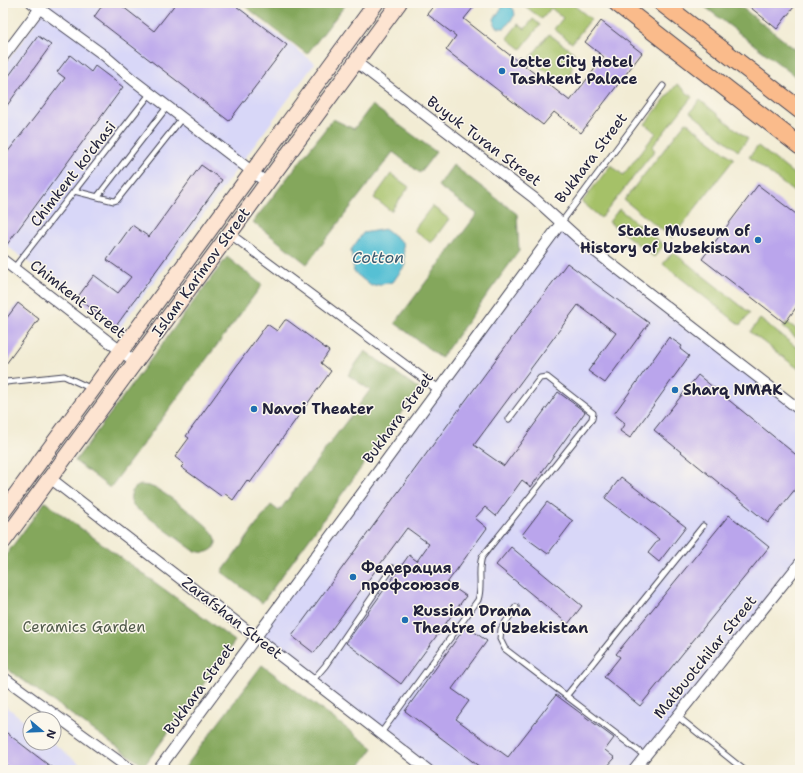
<svg xmlns="http://www.w3.org/2000/svg" width="803" height="773" viewBox="0 0 803 773" font-family="'Shantell Sans',sans-serif">
  <style>
    .built { fill: #d8d7f8 }
    .green { fill: #a5c168; stroke: #647252 }
    .forest { fill: #84a75c; stroke: #53644c }
    .water { fill: #57c0d4; stroke: #3c7188 }
    .building { fill: #baa5ec }
    .lines { fill: none; stroke-linecap: round; stroke-linejoin: round }
    .service-casing { stroke: #414052; stroke-width: 7 }
    .pedestrian-casing { stroke: #414052; stroke-width: 10 }
    .minor-casing { stroke: #414052; stroke-width: 12 }
    .secondary-casing { stroke: #414052; stroke-width: 17 }
    .primary-casing { stroke: #414052; stroke-width: 19 }
    .service { stroke: #fff; stroke-width: 5 }
    .pedestrian { stroke: #fff; stroke-width: 8 }
    .minor { stroke: #fff; stroke-width: 10 }
    .secondary { stroke: #fde4d1; stroke-width: 15 }
    .primary { stroke: #fabb8b; stroke-width: 17 }
    .poi-dot { fill: #1f6fb2; stroke: #fbf7ec; stroke-width: 1.5 }
    .labels { text-anchor: middle; dominant-baseline: central; stroke-width: 3; stroke-linejoin: round; paint-order: stroke }
    .poi-label { font-size: 15px; font-weight: bold; fill: #22223b; stroke: #fbf7ec; text-anchor: start }
    .street-label { font-size: 15px; fill: #22223b; stroke: #fbf7ec }
    .park-label { font-size: 15px; fill: #505a4b; stroke: #fbf7ec }
    .water-label { font-size: 16px; font-style: italic; fill: #355971; stroke: #fbf7ec }
  </style>
  <rect width="100%" height="100%" fill="#fbf7ec"/>
  <filter id="ink" filterUnits="userSpaceOnUse"><feTurbulence type="fractalNoise" baseFrequency=".025" numOctaves="2"/><feDisplacementMap in="SourceGraphic" scale="8" xChannelSelector="R" yChannelSelector="G"/><feConvolveMatrix kernelMatrix="1 2 1 2 8 2 1 2 1" color-interpolation-filters="sRGB"/></filter>
  <filter id="wash" filterUnits="userSpaceOnUse"><feTurbulence type="fractalNoise" baseFrequency=".012" numOctaves="4" result="noise"/><feDisplacementMap in="SourceGraphic" scale="16" xChannelSelector="R" yChannelSelector="G"/><feGaussianBlur stdDeviation="0.9" result="paint"/><feColorMatrix in="noise" values="0 0 0 0 0 0 0 0 0 0 0 0 0 0 0 0 0 1.4 0 .05"/><feComposite in="paint" operator="in"/></filter>
  <g filter="url(#wash)">
    <rect width="100%" height="100%" fill="#f2ecd4"/>
    <path class="built" d="M50,3h185l80,60 -197,267 -115,-87v-176z
      M561,223l239,187v153l-166,207h-206l-172,-133z
      M3,704l27,21v18h23l35,27h-85z"/>
    <path class="green" d="M528,3h43l20,16 -19,24 -18,-14 9,-11 -12,-10 -9,11 -17,-13z
      M533,19l7,6 -19,24 -14,-11 11,-14 7,5z
      M549,34l25,19c-1,6 -1,13 -3,19 -6,20 -34,-8 -41,-14z
      M677,84l15,13 -40,50 3,3 -54,68 -19,-16 29,-37 12,10 33,-42 -11,-9z
      M700,100l48,39 -10,12 -48,-39z
      M686,122l48,37 -62,79 -48,-38z
      M758,146l42,33v18l-51,-40z
      M391,174l18,13 -18,24 -17,-13z
      M432,206l17,13 -18,24 -17,-13z
      M619,209l45,36 -10,12 -45,-35z
      M673,252l77,61 -10,12 -77,-61z
      M760,319l40,31v20l-50,-38z
      M787,322l13,10v9l-17,-14z"/>
    <path class="forest" d="M241,3h106l-40,51z
      M700,3h36l64,50v27z
      M372,105l64,47 -16,21 -27,-21 -86,112 -54,-42 80,-103 21,10z
      M453,165l64,49 2,37 -78,107 -46,-35 82,-109 -39,-28z
      M227,257l35,28 -152,203 -35,-27z
      M365,351l54,38 -157,214 -40,-31 49,-67 8,6 91,-121 -22,-15z
      M141,485l8,1 8,3c12,7 57,38 59,50 1,3 -1,6 -2,9 -7,6 -13,5 -21,2l-60,-44c-5,-9 -2,-18 8,-21z
      M45,502l190,139 -91,125 -141,-100v-107z
      M262,665l111,83 -16,22h-174z"/>
    <path class="water" d="M505,5l7,2 2,3 1,5 -10,13h-6l-4,-3 -1,-6 9,-13z
      M386,229l17,14 2,22 -12,17 -22,4 -17,-14 -3,-22 12,-17z"/>
    <g id="blocks">
      <path class="building" d="M104,3h14l36,28 22,-28h56l55,42 -58,76 -135,-104z
        M436,3h41l-13,16 52,41 3,-4 9,7 -3,3 45,35 34,-44 -19,-15 16,-21 41,32 -61,80 -27,-21 -11,13 -97,-75 10,-14 -29,-22z
        M745,3h52l-20,26z
        M38,36l13,9 -48,66v-27z
        M70,55l21,17 4,-6 28,21 -120,163v-92l62,-80 -8,-6z
        M201,165l21,15 -106,146 -39,-28 17,-23 24,18 13,-16 -24,-17 25,-35 17,12z
        M758,185l42,32v85l-15,21 -83,-64z
        M567,263l82,60 -44,60 -17,-12 28,-38 -38,-28 -104,140 30,21 54,-74 27,20 -54,75 -9,-7 -26,36 -11,-9 -10,11 12,10 -40,55 19,13 -65,88 -55,-41 63,-88 8,6 12,-17 -22,-16 -93,125 -22,-17z
        M18,303l21,16 -36,49v-45z
        M285,320h2l42,31 -8,12 10,8 -81,112 -3,-3 -14,20 -9,-7 -3,3 -40,-29 3,-3 -9,-7 14,-19 -3,-2 81,-112 10,7z
        M669,337l13,9 -2,3 9,7 -59,82 -10,-7 5,-8 -11,-9z
        M698,375l102,83v25l-32,40 -114,-93z
        M621,477l65,50 -27,35 -11,-9 11,-14 -54,-41z
        M547,502l26,19 -25,33 -26,-19z
        M729,515l40,32 -129,159 -36,-29 16,-20 -4,-3z
        M511,547l71,59 -14,18 -72,-59z
        M466,626l21,15 -35,48 17,12 -13,18 52,38 48,-62 58,43 -9,12 10,8 -11,12h-120l-79,-59z
        M3,730l52,40h-42l-10,-8z"/>
    </g>
  </g>
  <g filter="url(#ink)">
    <use href="#blocks" fill-opacity="0" stroke="#414052" stroke-width="1"/>
    <g class="lines">
      <g class="service-casing">
        <path id="service" d="M74,191l40,10 3,-1 65,-82
          M98,196l69,-89
          M561,223l102,-137
          M14,268l136,-174
          M3,385l3,-3 58,-6 28,13
          M516,607l-15,22 -1,10 5,10 140,107
          M312,681l13,-15 67,-98
          M567,695l136,-169
          M677,716l67,54
          M381,733l97,-133c5,-14 -1,-29 4,-43l110,-138 1,-6 -46,-36 -7,1 -31,41"/>
      </g>
      <g class="pedestrian-casing">
        <path id="pedestrian" d="M230,234l208,155"/>
      </g>
      <g class="minor-casing">
        <path id="minor" d="M32,3l73,53 28,24 134,103
          M3,57l40,-53
          M356,62l178,136 45,41 221,171
          M3,260l132,102
          M50,478l378,292
          M3,677l128,93
          M158,770l403,-547
          M634,770l166,-207"/>
      </g>
      <g class="secondary-casing">
        <path id="secondary" d="M3,512l373,-509
          M3,542l396,-539"/>
      </g>
      <g class="primary-casing">
        <path id="primary" d="M617,3l183,143
          M662,3l138,107"/>
      </g>
      <use href="#service" class="service"/>
      <use href="#pedestrian" class="pedestrian"/>
      <use href="#minor" class="minor"/>
      <use href="#secondary" class="secondary"/>
      <use href="#primary" class="primary"/>
    </g>
  </g>
  <g class="poi-dot">
    <circle cx="502" cy="71" r="4"/>
    <circle cx="758" cy="240" r="4"/>
    <circle cx="675" cy="390" r="4"/>
    <circle cx="254" cy="409" r="4"/>
    <circle cx="353" cy="577" r="4"/>
    <circle cx="405" cy="620" r="4"/>
  </g>
  <g class="labels">
    <g class="poi-label">
      <text x="510" y="62">Lotte City Hotel<tspan x="510" dy="17">Tashkent Palace</tspan></text>
      <text x="750" y="231" text-anchor="end">State Museum of<tspan x="750" dy="17">History of Uzbekistan</tspan></text>
      <text x="683" y="390">Sharq NMAK</text>
      <text x="262" y="409">Navoi Theater</text>
      <text x="361" y="568">Федерация<tspan x="361" dy="17">профсоюзов</tspan></text>
      <text x="413" y="611">Russian Drama<tspan x="413" dy="17">Theatre of Uzbekistan</tspan></text>
    </g>
    <g class="street-label">
      <text transform="translate(484 141) rotate(37)">Buyuk Turan Street</text>
      <text transform="translate(591 158) rotate(-53)">Bukhara Street</text>
      <text transform="translate(73 174) rotate(-52)">Chimkent ko'chasi</text>
      <text transform="translate(201 272) rotate(-54)">Islam Karimov Street</text>
      <text transform="translate(78 299) rotate(38)">Chimkent Street</text>
      <text transform="translate(398 418) rotate(-54)">Bukhara Street</text>
      <text transform="translate(232 618) rotate(38)">Zarafshan Street</text>
      <text transform="translate(705 657) rotate(-51)">Matbuotchilar Street</text>
      <text transform="translate(199 689) rotate(-54)">Bukhara Street</text>
    </g>
    <g class="park-label">
      <text x="84" y="627">Ceramics Garden</text>
    </g>
    <g class="water-label">
      <text x="378" y="257">Cotton</text>
    </g>
  </g>
  <rect width="803" height="773" fill="none" stroke="#fbf7ec" stroke-width="16"/>
  <g transform="translate(42 731) rotate(109)"><circle r="19" fill="#fbf7ec" stroke="#a4a2a5"/>
  <path d="M0-3L7 15L0 10L-7 15Z" fill="#1f6fb2"/>
  <text y="-6" font-size="11" font-weight="bold" text-anchor="middle" fill="#22223b">N</text>
  </g>
</svg>
